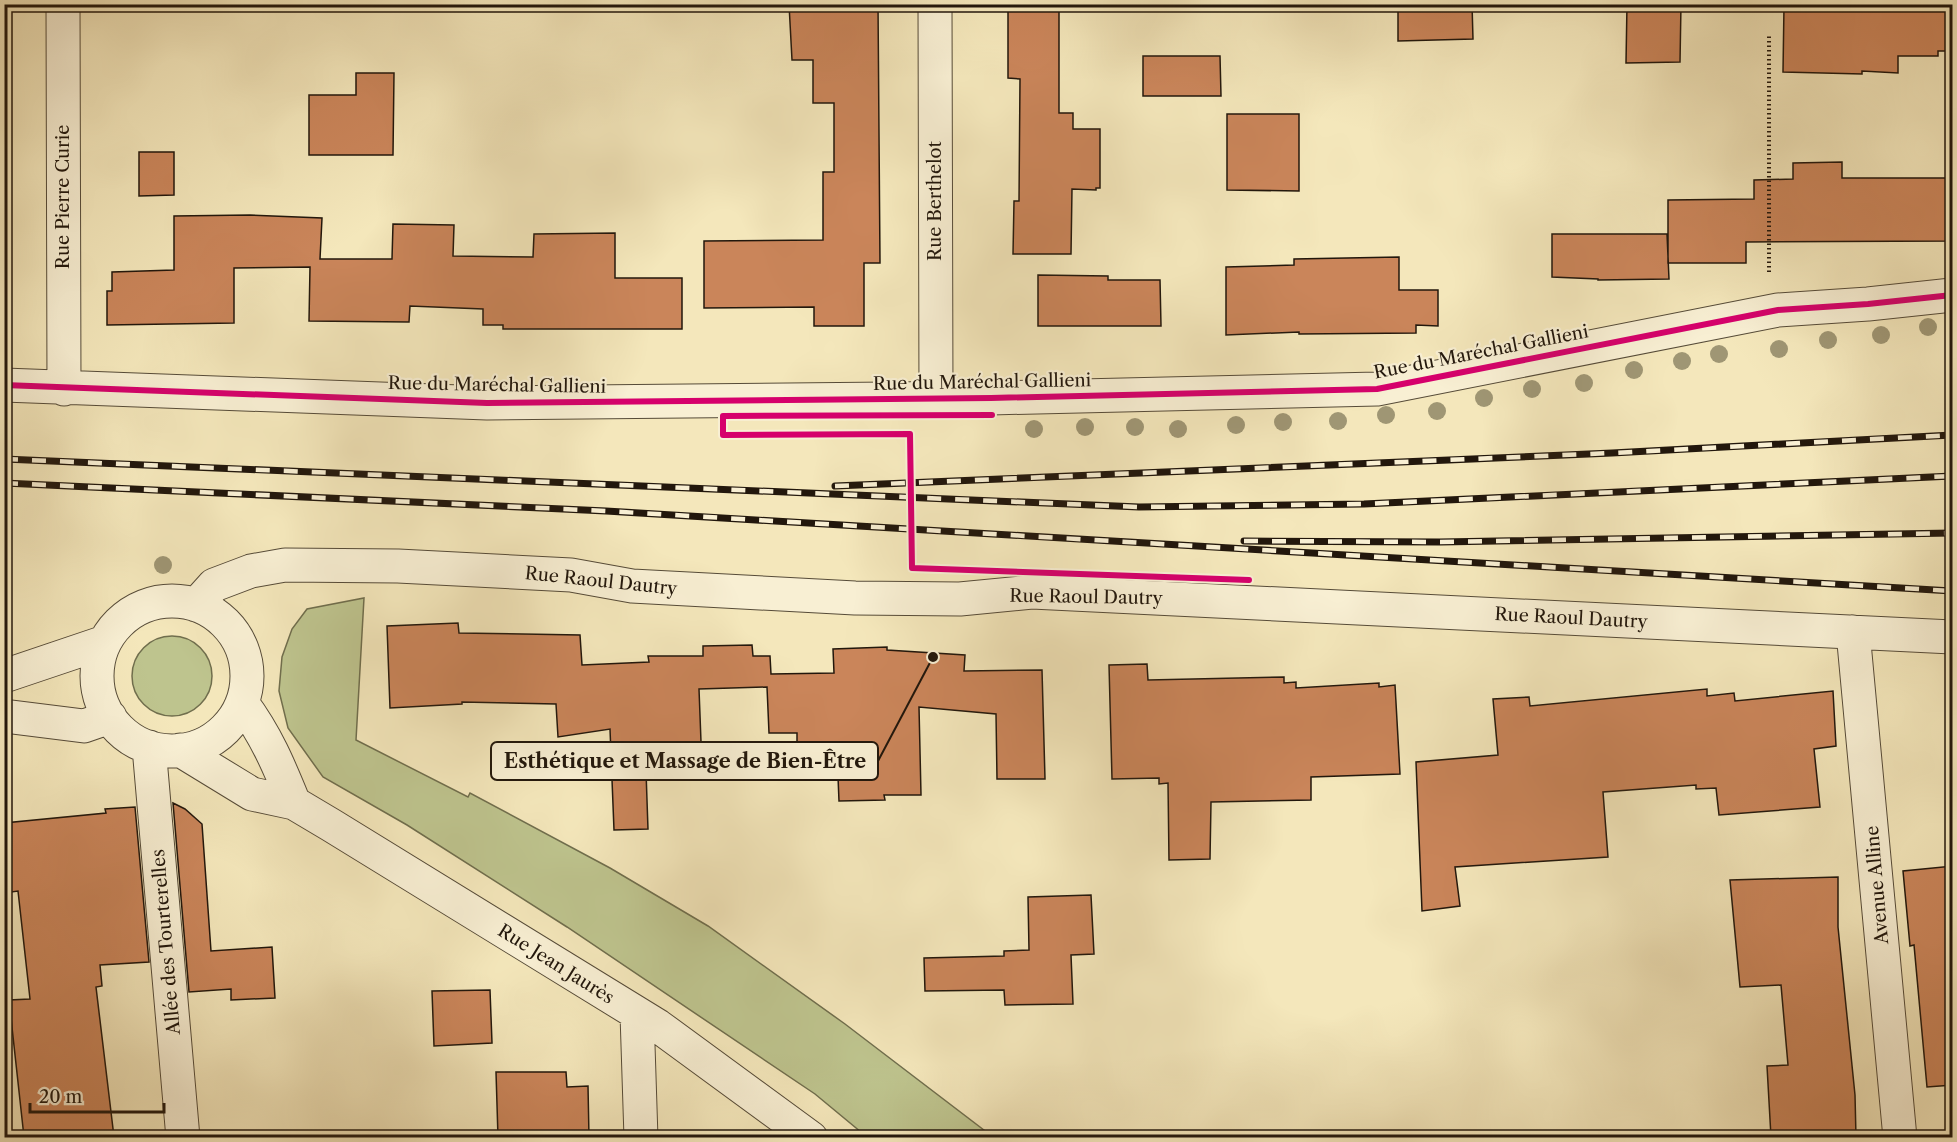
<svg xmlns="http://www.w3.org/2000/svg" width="1957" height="1142" viewBox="0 0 1957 1142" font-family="'Libre Caslon Text',serif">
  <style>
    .green { fill: #bec48e; stroke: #706e4d; stroke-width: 1.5 }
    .building { fill: #ca855a; stroke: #22170c; stroke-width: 1.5 }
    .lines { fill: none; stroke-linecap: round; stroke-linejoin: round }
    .minor-casing { stroke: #564b38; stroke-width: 35 }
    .path { stroke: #22170c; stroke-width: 4; stroke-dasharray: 1.5 3; stroke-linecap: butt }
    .minor { stroke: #f8efd3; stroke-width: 33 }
    .rail-casing { stroke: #22170c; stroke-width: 7 }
    .rail { stroke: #f8efd3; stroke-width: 4.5; stroke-dasharray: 14; stroke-linecap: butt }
    .cycleway-casing { stroke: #f8efd3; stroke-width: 10 }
    .cycleway { stroke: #d6006c; stroke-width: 6 }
    .tree { fill: #9f9674 }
    .labels { text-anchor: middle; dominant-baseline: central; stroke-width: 4.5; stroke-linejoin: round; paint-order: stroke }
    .street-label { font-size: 18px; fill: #22170c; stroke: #f8efd3 }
    .leader { fill: none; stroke: #22170c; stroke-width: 2 }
    .callout-dot { fill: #22170c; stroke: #f8efd3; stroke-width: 2 }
    .callout { fill: #f8efd3; stroke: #22170c; stroke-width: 2 }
    .callout-label { font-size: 20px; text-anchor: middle; font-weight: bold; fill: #22170c }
  </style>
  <rect width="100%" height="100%" fill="#f4e7bb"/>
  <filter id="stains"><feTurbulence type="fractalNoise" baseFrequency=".00333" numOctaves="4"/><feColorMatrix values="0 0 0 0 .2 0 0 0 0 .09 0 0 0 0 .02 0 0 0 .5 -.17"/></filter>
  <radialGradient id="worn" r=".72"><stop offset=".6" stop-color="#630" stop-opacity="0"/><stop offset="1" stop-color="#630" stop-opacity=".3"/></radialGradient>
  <path class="green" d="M364,598l-8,142 112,57 2,-4 140,75 98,58 137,98 148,113h-126l-52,-43 -248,-167 -160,-102 -84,-48 -35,-49 -9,-37 3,-34 10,-28 15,-20z
    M132 676a40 40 0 1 1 80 0a40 40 0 1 1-80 0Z"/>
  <path class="building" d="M789,4h89l2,259h-16v63h-50v-19l-110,1v-67l119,-1v-68h11v-69h-21v-43h-21z
    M1398,4h74l1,35 -75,2z
    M1627,4h54l-1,58 -54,1z
    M1862,4h91v47h-15v5h-40v17l-36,-2v3l-79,-2 1,-66h77z
    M1008,10h51v103h14v16h27v59h-4v2l-24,-1 -1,65h-58l1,-53h5l1,-122 -12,-1z
    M1143,56h77l1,40h-78z
    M356,73h38l-1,82h-84v-60h47z
    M1227,114h72v77l-72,-1z
    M139,152h35v43l-35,1z
    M1842,162v16h111v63l-207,1v21h-78v-63l86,-1v-19l39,-1v-16z
    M250,215l72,3 -2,41h72l1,-35 61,1 -1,31 80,1 1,-23 81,-1v45h67v51h-179v-4h-20v-16l-73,-3 -1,16 -100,-1 1,-54 -76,1v55l-127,2v-34h5v-19l62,-2v-54z
    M1552,234h115l2,45 -71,1v-1l-46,-2z
    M1399,257v33h39v36l-22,-1v8l-117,1v-2l-73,3v-68l68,-2v-6z
    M1038,275l70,1v4h52l1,46h-123z
    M458,623l1,10 121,2 2,30 67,-3 -1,-6h55v-10l49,-1 1,11h17l1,18 63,-1 -1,-24 54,-2v3l78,5 -1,16 78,-1 3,109h-48l-1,-65 -77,-7 2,88h-37l1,5 -46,1 -2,-49 -40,1v-20h-28l-2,-46 -68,2 3,79 -56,3 2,58 -34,1 -4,-101 -52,8 -2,-33 -94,-2v2l-72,4 -3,-82z
    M1147,664l1,16 136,-3v6l12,-1v6l83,-5v4l16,-2 5,89 -89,3v23l-100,2 -1,57 -41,1 -1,-77 -9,1v-6l-47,1 -3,-114z
    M1707,689v7l27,-3 1,8 98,-10 3,55 -22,3 6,58 -101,8 -3,-27 -20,1v-4l-93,7 5,65 -153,10 5,39 -38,5 -6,-149 82,-7 -5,-56 36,-2 1,9z
    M173,803l12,6 17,15 9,127 61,-4 3,51 -44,2v-11l-42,3z
    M135,807l14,155 -49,3 2,21 -6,1 18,150h-90l-15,-137 21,-1 -12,-108 -14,2v-70l102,-10 -1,-4z
    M1953,866v219l-26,2 -13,-142 -4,1 -7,-75z
    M1838,877v50l17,168 1,42h-85l-4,-71 21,-1 -7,-80 -41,2 -10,-107z
    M1091,895l3,59 -23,1 2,49 -68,1 -1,-15 -79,1 -1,-33 80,-2v-5l25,-1 -1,-53z
    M490,990l2,53 -58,3 -2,-55z
    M496,1072h70l1,15 21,-1 1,51h-91z"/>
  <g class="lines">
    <g class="minor-casing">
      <path id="minor" d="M63,4l1,385
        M935,4l1,394
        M4,385l483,18 504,-5 386,-9 401,-79 90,-6 84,-9
        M97 676a75 75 0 1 1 150 0a75 75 0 1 1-150 0Z
        M196,605l18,-20 37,-14 34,-6 113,1 173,9 61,11 223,12 105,1 72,-7 920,45
        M1853,632l47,506
        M4,676l101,-34
        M242,703c24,32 37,63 52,100
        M4,716l80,10 26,-9
        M149,747l34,391
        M180,750l72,44 42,9 37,22 327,201 153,112
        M637,1014l4,124"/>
    </g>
    <path class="path" d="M1769,272v-236"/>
    <use href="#minor" class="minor"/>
    <g class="rail-casing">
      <path id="rail" d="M4,459l1135,48 225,-3 588,-28
        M4,483l602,28 1346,80
        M835,486l777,-33 340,-18
        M1244,541l196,1 512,-9"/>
    </g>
    <use href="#rail" class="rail"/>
    <g class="cycleway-casing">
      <path id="cycleway" d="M4,385l483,18 504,-5 386,-9 401,-79 90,-6 84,-9
        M992,415l-269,1v19l187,-1 2,134 337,12"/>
    </g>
    <use href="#cycleway" class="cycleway"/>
  </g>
  <g class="tree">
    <circle cx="1928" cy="327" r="9"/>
    <circle cx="1881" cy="335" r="9"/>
    <circle cx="1828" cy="340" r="9"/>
    <circle cx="1779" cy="349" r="9"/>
    <circle cx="1719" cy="354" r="9"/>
    <circle cx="1682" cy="361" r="9"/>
    <circle cx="1634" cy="370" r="9"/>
    <circle cx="1584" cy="383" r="9"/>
    <circle cx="1532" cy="389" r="9"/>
    <circle cx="1484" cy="398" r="9"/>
    <circle cx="1437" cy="411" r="9"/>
    <circle cx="1386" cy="415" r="9"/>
    <circle cx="1338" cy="421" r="9"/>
    <circle cx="1283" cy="422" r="9"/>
    <circle cx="1236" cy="425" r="9"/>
    <circle cx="1085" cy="427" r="9"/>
    <circle cx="1135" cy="427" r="9"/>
    <circle cx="1034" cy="429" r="9"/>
    <circle cx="1178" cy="429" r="9"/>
    <circle cx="163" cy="565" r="9"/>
  </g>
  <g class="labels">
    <g class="street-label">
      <text transform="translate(63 197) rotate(-90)">Rue Pierre Curie</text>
      <text transform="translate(935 201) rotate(-90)">Rue Berthelot</text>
      <text transform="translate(1481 352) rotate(-11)">Rue du Maréchal Gallieni</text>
      <text transform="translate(982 382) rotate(-1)">Rue du Maréchal Gallieni</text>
      <text transform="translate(497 385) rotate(1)">Rue du Maréchal Gallieni</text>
      <text transform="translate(601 581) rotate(6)">Rue Raoul Dautry</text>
      <text transform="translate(1086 597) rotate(1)">Rue Raoul Dautry</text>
      <text transform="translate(1571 618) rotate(3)">Rue Raoul Dautry</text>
      <text transform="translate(1877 885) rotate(-95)">Avenue Alline</text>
      <text transform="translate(166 942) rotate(-95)">Allée des Tourterelles</text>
      <text transform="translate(556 964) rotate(32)">Rue Jean Jaurès</text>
    </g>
  </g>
  <path class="leader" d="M933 657L878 761"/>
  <circle class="callout-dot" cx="933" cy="657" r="6"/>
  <rect class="callout" x="491" y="742" width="387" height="38" rx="6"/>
  <g class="callout-label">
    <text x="685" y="768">Esthétique et Massage de Bien-Être</text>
  </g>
  <rect width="1957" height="1142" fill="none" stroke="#f4e7bb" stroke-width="24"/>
  <rect x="6" y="6" width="1945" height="1130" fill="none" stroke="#22170c" stroke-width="3"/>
  <rect x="12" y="12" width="1933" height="1118" fill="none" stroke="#22170c" stroke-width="1.5"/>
  <path d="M30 1103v9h134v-9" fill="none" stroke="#22170c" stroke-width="3"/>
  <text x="39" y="1103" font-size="18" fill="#22170c" stroke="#f8efd3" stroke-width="4.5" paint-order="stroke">20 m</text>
  <rect width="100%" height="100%" filter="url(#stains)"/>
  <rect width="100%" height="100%" fill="url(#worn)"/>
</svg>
